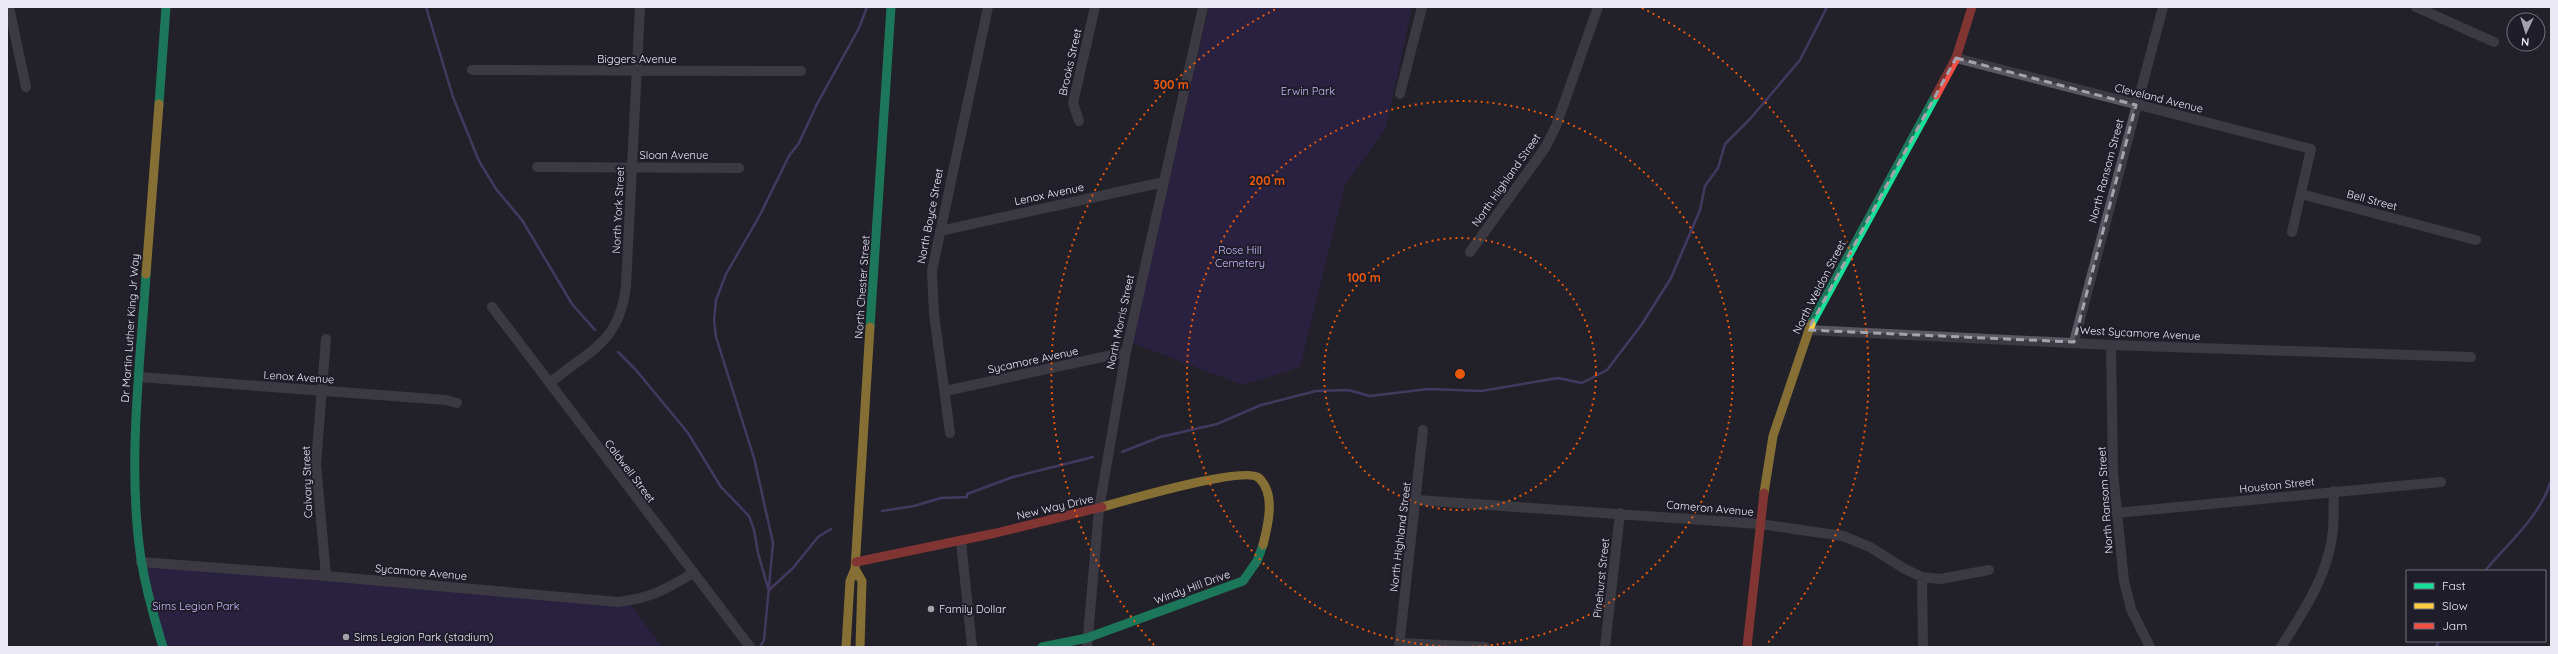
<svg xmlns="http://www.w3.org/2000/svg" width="2558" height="654" viewBox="0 0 2558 654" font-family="Quicksand,sans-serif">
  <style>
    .green { fill: #33225d }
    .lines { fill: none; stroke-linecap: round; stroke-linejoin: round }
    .stream { stroke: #6a58a5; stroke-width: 2.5 }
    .street { stroke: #595762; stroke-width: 10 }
    .fast { stroke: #16e098; stroke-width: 9 }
    .slow { stroke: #ffcf43; stroke-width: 9 }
    .jam { stroke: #f24e42; stroke-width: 9 }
    .marked { fill: none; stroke: #a4a3ac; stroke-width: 3; stroke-dasharray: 8 5; stroke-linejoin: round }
    .ring { fill: none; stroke: #e8590c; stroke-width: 2; stroke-dasharray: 2 4 }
    .poi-dot { fill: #a4a3ac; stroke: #201d2b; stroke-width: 1.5 }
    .labels { text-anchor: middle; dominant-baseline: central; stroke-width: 4; stroke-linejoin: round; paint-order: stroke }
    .street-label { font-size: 11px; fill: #eae9f3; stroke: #201d2b }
    .park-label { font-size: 11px; fill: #c7bbfe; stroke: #201d2b }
    .poi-label { font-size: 11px; fill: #eae9f3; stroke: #201d2b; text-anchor: start }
    .centre { fill: #e8590c; stroke: #201d2b; stroke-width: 2 }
    .ring-label { font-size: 12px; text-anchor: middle; font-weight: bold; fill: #e8590c; stroke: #201d2b; stroke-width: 4; stroke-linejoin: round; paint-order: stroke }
  </style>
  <rect width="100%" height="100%" fill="#222028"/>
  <path class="green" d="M1209,7h203l-26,121 -41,57 -45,182 -57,18 -111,-42z
    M141,562l487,39 34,46h-499z"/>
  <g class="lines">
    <path class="stream" d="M426,7l27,90 26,64 17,28 26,31 50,84 23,26
      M618,352l18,18 52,63 33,54 28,29 5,14 4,23 10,35
      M1122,452l38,-15 57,-13 44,-19 55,-14 32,-1 22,6 58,-7 53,2 77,-13 24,5 25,-13 35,-46 29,-46 29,-68 5,-24 13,-18 7,-24 25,-25 50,-59 27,-53
      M882,511l32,-5 27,-8 26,-1v-3l46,-17 80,-20
      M2485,571c24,-29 54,-53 66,-90
      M769,590l24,-22 25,-31 13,-8
      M760,647l4,-7 9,-97 -19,-85 -38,-121 -2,-17 2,-20 10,-26 34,-59 29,-59 10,-13 18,-39 42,-76 8,-21
      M2436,647l3,-6"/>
    <path class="street" d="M9,7l17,80
      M2416,7l78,35
      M1956,58l355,91 -19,83
      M472,70l329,1
      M1400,94l22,-87
      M1079,121l-6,-18 22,-96
      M537,167l202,1
      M2301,194l175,46
      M940,231l224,-49
      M1470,252l75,-104 11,-22 42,-119
      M492,307l258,340
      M1808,330l303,15 360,12
      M326,339l-10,124 10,113
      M2074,342l89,-335
      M2111,345l2,128 11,108 7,28 19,38
      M139,377l307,23 11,3
      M550,383c40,-34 69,-39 76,-97l14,-279
      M945,391l181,-39
      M950,433l-16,-119 -2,-43 56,-264
      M1417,500l343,24 83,12 27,11 35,22 17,8 18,2 49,-9
      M2116,513l325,-31
      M961,541l11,106
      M141,562l185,14 292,26c33,-4 47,-12 75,-29
      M1922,577l1,70
      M1399,643l86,4
      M1087,647l12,-138 27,-157 77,-345
      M1399,647l24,-217
      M1605,647l15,-134
      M2281,647c18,-29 40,-61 48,-95 6,-20 4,-40 5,-61"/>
    <path class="fast" d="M159,104l7,-97
      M146,274c-6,94 -19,191 -5,285 5,30 13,59 22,88
      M1811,324l125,-229
      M870,327l21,-320
      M1042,647l45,-9 156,-57 14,-20 6,-16"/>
    <path class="slow" d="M146,274l13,-170
      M1764,493l9,-57 38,-112
      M1102,507c23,-6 143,-42 157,-29 17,16 9,47 4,67
      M855,569l7,12 -2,66
      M846,647l4,-66 5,-12 15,-242"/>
    <path class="jam" d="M1936,95l20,-37 16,-51
      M856,562l140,-29 106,-26
      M1747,647l17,-154"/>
  </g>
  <path d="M0 0H2558V654H0ZM1956,58l180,47 -62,237 -266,-12z" fill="#222028" fill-opacity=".55" fill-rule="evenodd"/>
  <path class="marked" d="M1956,58l180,47 -62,237 -266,-12z"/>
  <g class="ring">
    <circle cx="1460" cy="374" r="136"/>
    <path d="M1458 647A273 273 0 1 1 1462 647"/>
    <path d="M1154 645A409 409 0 0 1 1278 8M1642 8A409 409 0 0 1 1766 645"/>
  </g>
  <g class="poi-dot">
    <circle cx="931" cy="609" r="4"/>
    <circle cx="346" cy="637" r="4"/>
  </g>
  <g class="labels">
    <g class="street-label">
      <text x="637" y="59">Biggers Avenue</text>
      <text transform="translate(1070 62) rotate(-77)">Brooks Street</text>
      <text transform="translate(2159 98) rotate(14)">Cleveland Avenue</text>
      <text x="674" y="155">Sloan Avenue</text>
      <text transform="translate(2106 171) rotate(-75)">North Ransom Street</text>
      <text transform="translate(1506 180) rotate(-55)">North Highland Street</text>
      <text transform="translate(1049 194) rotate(-12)">Lenox Avenue</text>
      <text transform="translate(2372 200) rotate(15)">Bell Street</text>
      <text transform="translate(618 210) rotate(-87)">North York Street</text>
      <text transform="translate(930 216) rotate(-79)">North Boyce Street</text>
      <text transform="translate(862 287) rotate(-86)">North Chester Street</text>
      <text transform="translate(1819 287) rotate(-63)">North Weldon Street</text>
      <text transform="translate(1120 322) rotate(-78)">North Morris Street</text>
      <text transform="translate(130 328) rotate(-86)">Dr Martin Luther King Jr Way</text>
      <text transform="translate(2140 333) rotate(3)">West Sycamore Avenue</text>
      <text transform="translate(1033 360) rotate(-12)">Sycamore Avenue</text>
      <text transform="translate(299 377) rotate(4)">Lenox Avenue</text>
      <text transform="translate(630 471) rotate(53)">Caldwell Street</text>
      <text transform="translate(307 482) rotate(-92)">Calvary Street</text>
      <text transform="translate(2277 485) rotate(-6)">Houston Street</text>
      <text transform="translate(2105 500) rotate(-94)">North Ransom Street</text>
      <text transform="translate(1055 507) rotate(-13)">New Way Drive</text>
      <text transform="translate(1710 508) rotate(5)">Cameron Avenue</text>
      <text transform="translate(1400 537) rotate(-83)">North Highland Street</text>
      <text transform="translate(421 572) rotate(5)">Sycamore Avenue</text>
      <text transform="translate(1601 578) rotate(-84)">Pinehurst Street</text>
      <text transform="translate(1192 587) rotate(-20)">Windy Hill Drive</text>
    </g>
    <g class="park-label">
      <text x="1308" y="91">Erwin Park</text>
      <text x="1240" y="250">Rose Hill<tspan x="1240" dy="13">Cemetery</tspan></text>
      <text x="196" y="606">Sims Legion Park</text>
    </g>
    <g class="poi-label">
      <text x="939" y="609">Family Dollar</text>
      <text x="354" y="637">Sims Legion Park (stadium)</text>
    </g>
  </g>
  <circle cx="1460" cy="374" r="6" class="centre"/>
  <g class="ring-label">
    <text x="1171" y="89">300 m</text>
    <text x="1267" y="185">200 m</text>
    <text x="1364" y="282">100 m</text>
  </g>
  <rect width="2558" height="654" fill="none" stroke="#eae9f3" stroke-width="16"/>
  <rect x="2406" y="570" width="140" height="72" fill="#201d2b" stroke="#716f7b"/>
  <rect x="2414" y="583" width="20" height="6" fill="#16e098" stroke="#716f7b"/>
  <text x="2442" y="590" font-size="12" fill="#eae9f3">Fast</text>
  <rect x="2414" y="603" width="20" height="6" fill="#ffcf43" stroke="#716f7b"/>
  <text x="2442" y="610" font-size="12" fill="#eae9f3">Slow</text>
  <rect x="2414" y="623" width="20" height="6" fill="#f24e42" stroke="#716f7b"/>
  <text x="2442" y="630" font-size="12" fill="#eae9f3">Jam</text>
  <g transform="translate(2526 32) rotate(184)"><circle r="19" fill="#201d2b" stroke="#716f7b"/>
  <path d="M0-3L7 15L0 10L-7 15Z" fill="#a4a3ac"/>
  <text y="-6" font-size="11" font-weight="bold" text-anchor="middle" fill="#eae9f3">N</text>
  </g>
</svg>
